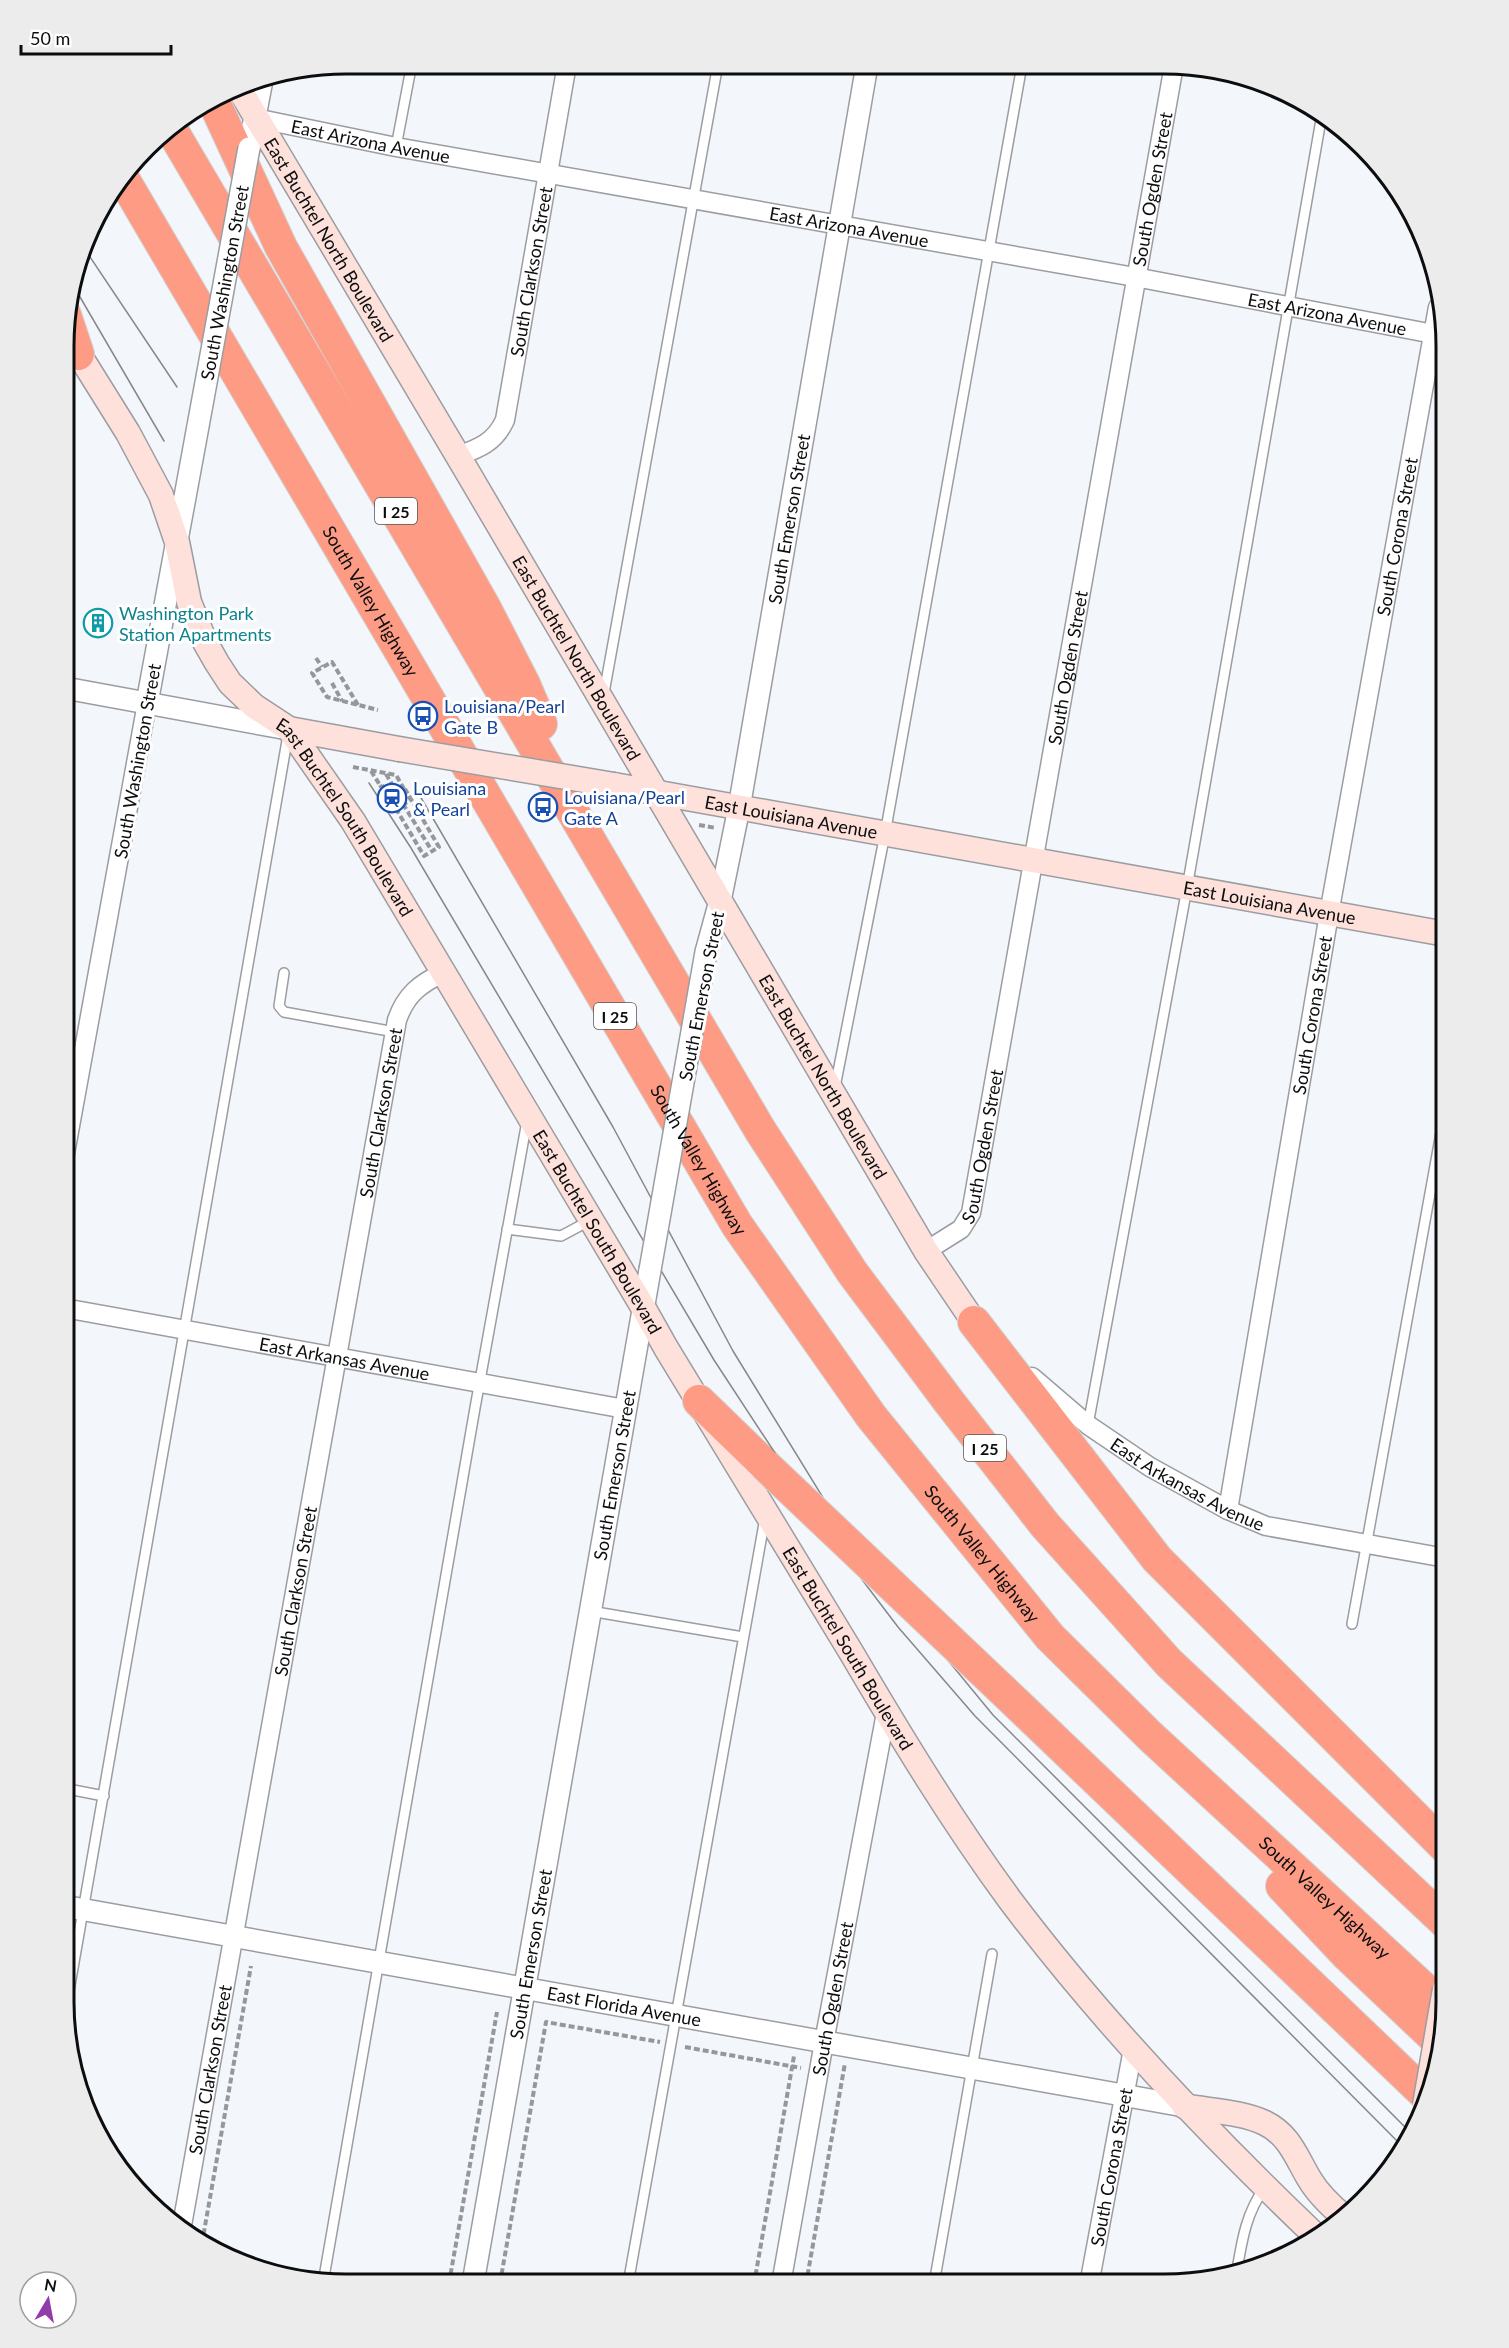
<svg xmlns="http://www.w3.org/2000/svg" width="1509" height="2348" viewBox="0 0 1509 2348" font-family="Lato,sans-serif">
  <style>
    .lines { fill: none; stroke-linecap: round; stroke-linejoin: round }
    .service-casing { stroke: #9b9da2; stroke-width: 12 }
    .minor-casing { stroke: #9b9da2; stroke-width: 21 }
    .tertiary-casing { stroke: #9b9da2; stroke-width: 24 }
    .secondary-casing { stroke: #9b9da2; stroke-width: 27 }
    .motorway-casing { stroke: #d3d3d4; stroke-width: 34 }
    .path { stroke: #95979a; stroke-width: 4; stroke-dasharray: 6 3; stroke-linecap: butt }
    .service { stroke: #fff; stroke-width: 9 }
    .minor { stroke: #fff; stroke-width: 18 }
    .tertiary { stroke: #fff; stroke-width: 21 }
    .secondary { stroke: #fee1da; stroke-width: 24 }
    .motorway { stroke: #fd9b84; stroke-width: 32 }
    .tram { stroke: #86888b; stroke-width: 1.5 }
    .tertiary-bridge-casing { stroke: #9b9da2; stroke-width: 24; stroke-linecap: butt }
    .secondary-bridge-casing { stroke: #9b9da2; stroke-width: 27; stroke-linecap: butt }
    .motorway-bridge-casing { stroke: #d3d3d4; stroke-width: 34; stroke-linecap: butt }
    .path-bridge { stroke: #95979a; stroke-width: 4; stroke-dasharray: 6 3; stroke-linecap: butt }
    .tertiary-bridge { stroke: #fff; stroke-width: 21 }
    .secondary-bridge { stroke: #fee1da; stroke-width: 24 }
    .motorway-bridge { stroke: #fd9b84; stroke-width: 32 }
    .labels { text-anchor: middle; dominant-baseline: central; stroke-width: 6; stroke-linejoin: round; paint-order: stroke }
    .shield { fill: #fff; stroke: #555656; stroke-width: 1.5 }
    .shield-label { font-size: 16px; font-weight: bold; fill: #0c0d0e }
    .street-label { font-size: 18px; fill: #0c0d0e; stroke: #fff }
    .culture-label { font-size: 18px; fill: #0d838f; stroke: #fff; text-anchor: start }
    .transit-label { font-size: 18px; fill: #164399; stroke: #fff; text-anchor: start }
    .rim { fill: none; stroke: #0c0d0e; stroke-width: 3 }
  </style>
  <rect width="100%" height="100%" fill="#f3f6fa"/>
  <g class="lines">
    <g class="service-casing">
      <path id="service" d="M396,147l16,-84
        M604,693l114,-629
        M284,973l-5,33 5,6 111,20
        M835,1087l50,-253 137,-769
        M507,1229l54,7 28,-15
        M1088,1425l99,-537 135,-774
        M590,1611l153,26
        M1352,1624l94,-519
        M63,1788l41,8
        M65,2014l223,-1279
        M1237,2270c5,-30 9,-57 28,-83
        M323,2283l152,-875 52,-287
        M628,2284l137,-766
        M934,2284l58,-330"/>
    </g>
    <g class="minor-casing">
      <g id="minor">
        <path id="s1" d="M255,118l141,29 739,130 309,59"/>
        <path id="s2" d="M458,456c22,-8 37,-14 47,-36l62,-356"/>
        <path d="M64,1159l83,-456"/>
        <path id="s3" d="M926,1251l35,-22 10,-16 203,-1148"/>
        <path id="s4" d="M64,1308l561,101"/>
        <path id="s5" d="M1032,1377l56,48 62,42 78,43 38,16 180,32"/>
        <path id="s6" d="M1228,1510l101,-596 109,-607"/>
        <path id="s7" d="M181,2231l216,-1211c9,-26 23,-36 47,-48"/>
        <path id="s8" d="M781,2284l43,-242 62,-329"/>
        <path id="s9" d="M1089,2285l44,-236"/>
      </g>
    </g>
    <g class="tertiary-casing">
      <g id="tertiary">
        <path d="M249,148l13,-68"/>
        <path d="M65,688l223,41"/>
        <path d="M147,703l38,-206"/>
        <path id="s10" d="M706,952l14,-51 19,-93 128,-743"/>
        <path id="s11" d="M63,1906l1121,200"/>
        <path id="s12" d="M473,2283l177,-1013"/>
      </g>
    </g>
    <g class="secondary-casing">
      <g id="secondary">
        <path id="s13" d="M237,85l221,371 468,795 48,71"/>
        <path id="s14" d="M70,340l58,93 33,62 16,47 12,60 16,40 12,21 13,20 24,23 35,23 64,92 290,486 23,41c62,101 123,203 185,304 50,85 101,169 159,248 92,122 197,232 307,337"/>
        <path d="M289,729l110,20"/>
        <path id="s15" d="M614,785l832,149"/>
        <path d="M1184,2106c26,5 58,6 81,17 25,12 32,36 45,57 9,15 21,26 34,37"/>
      </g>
    </g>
    <g class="motorway-casing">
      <g id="motorway">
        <path d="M213,100l68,147 204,361 39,76 17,40"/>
        <path d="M170,127l590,1003 92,142 98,131 95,122 124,138 276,259"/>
        <path id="s16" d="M124,180l613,1045 134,191 179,221 100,99 295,272"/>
        <path d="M65,315l13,39"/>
        <path d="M974,1322l183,237 288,288"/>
        <path d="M699,1401l66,64"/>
        <path d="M1015,1702l414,396"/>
        <path d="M1282,1886l66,70 93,88"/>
      </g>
    </g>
    <path class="path" d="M316,658l6,9
      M332,683l10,18
      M358,705l-26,-43 -20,11 15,24 51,13
      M353,767l43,8 8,14
      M371,771l9,14
      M386,774l10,17
      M382,785l42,71 15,-9 -34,-58
      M403,804l29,47
      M699,825l17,3
      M685,2047l116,21
      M202,2243l49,-277
      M449,2283l48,-271
      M500,2283l46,-261 114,20
      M754,2284l40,-228
      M806,2284l39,-221"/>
    <use href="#service" class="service"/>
    <use href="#minor" class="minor"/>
    <use href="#tertiary" class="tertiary"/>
    <use href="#secondary" class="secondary"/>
    <use href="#motorway" class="motorway"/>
    <path class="tram" d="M84,248l93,139
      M73,285l91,156
      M369,783l42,65 303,512 118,180 66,87 77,89 429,432
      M417,791l196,336 120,224 116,189 144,175 418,418"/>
    <g class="tertiary-bridge-casing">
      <g id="tertiary-bridge">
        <path id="s17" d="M185,497l64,-349"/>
        <path d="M650,1270l56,-318"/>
      </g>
    </g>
    <g class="secondary-bridge-casing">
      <path id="secondary-bridge" d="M399,749l215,36
        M1425,2105l20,-116"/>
    </g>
    <g class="motorway-bridge-casing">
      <path id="motorway-bridge" d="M765,1465l250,237"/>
    </g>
    <path class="path-bridge" d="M380,785l15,24 16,-9 -7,-11"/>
    <use href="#tertiary-bridge" class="tertiary-bridge"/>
    <use href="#secondary-bridge" class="secondary-bridge"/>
    <use href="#motorway-bridge" class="motorway-bridge"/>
  </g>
  <defs>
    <g id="building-ring" transform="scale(1.5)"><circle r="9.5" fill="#fff" stroke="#0f9aa8" stroke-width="1.5"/><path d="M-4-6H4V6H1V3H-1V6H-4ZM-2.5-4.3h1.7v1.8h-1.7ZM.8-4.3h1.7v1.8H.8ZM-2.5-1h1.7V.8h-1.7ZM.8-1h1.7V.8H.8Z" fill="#0f9aa8"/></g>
    <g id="bus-ring" transform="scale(1.5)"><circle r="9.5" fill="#fff" stroke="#1a4fb4" stroke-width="1.5"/><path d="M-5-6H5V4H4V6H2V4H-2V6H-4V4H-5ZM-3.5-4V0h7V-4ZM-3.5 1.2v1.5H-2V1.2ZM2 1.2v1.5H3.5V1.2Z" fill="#1a4fb4"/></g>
    <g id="station-ring" transform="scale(1.5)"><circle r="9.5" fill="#fff" stroke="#1a4fb4" stroke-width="1.5"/><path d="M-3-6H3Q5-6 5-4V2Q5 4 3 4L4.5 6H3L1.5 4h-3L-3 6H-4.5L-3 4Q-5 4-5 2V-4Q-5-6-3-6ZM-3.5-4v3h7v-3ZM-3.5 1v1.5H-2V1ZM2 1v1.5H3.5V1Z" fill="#1a4fb4"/></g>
  </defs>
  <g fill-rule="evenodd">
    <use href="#building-ring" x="98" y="623"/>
    <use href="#bus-ring" x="423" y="716"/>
    <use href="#station-ring" x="392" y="798"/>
    <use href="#bus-ring" x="543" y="807"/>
  </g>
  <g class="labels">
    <g class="shield">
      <rect x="375" y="498" width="42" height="26" rx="4.5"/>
      <rect x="594" y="1003" width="42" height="26" rx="4.5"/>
      <rect x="964" y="1435" width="42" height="26" rx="4.5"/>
    </g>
    <g class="shield-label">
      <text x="396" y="511">I 25</text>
      <text x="615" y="1016">I 25</text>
      <text x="985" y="1448">I 25</text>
    </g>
    <g class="street-label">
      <text stroke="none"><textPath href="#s1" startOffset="118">East Arizona Avenue</textPath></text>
      <text stroke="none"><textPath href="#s3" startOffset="1100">South Ogden Street</textPath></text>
      <text stroke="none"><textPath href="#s1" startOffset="604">East Arizona Avenue</textPath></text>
      <text stroke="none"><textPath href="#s13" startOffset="180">East Buchtel North Boulevard</textPath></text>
      <text stroke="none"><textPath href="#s2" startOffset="212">South Clarkson Street</textPath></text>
      <text stroke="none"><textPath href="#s17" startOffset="218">South Washington Street</textPath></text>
      <text stroke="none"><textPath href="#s1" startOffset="1090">East Arizona Avenue</textPath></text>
      <text stroke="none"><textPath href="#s10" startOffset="441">South Emerson Street</textPath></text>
      <text stroke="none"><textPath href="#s6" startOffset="988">South Corona Street</textPath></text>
      <text stroke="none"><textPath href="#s16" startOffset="488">South Valley Highway</textPath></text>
      <text stroke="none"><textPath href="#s13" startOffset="666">East Buchtel North Boulevard</textPath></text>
      <text stroke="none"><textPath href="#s3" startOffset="614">South Ogden Street</textPath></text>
      <text transform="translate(137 761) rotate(-80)">South Washington Street</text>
      <text stroke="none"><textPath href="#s15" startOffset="180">East Louisiana Avenue</textPath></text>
      <text stroke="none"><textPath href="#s14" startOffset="561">East Buchtel South Boulevard</textPath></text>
      <text stroke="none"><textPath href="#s15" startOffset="666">East Louisiana Avenue</textPath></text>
      <text transform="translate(701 996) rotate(-79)">South Emerson Street</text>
      <text stroke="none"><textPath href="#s6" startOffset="502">South Corona Street</textPath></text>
      <text stroke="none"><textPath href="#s13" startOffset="1152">East Buchtel North Boulevard</textPath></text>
      <text stroke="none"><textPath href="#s7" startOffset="1136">South Clarkson Street</textPath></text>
      <text stroke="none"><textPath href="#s3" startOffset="128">South Ogden Street</textPath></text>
      <text stroke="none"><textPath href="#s16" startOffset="1136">South Valley Highway</textPath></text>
      <text stroke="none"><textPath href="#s14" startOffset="1047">East Buchtel South Boulevard</textPath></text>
      <text stroke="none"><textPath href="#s4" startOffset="285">East Arkansas Avenue</textPath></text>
      <text stroke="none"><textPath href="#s12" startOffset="820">South Emerson Street</textPath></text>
      <text stroke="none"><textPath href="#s5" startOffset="190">East Arkansas Avenue</textPath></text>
      <text stroke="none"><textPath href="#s16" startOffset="1622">South Valley Highway</textPath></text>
      <text stroke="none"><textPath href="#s7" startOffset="650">South Clarkson Street</textPath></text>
      <text stroke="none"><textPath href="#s14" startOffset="1533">East Buchtel South Boulevard</textPath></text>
      <text stroke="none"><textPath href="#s16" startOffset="2108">South Valley Highway</textPath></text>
      <text stroke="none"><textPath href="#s12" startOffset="334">South Emerson Street</textPath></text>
      <text stroke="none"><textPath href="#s8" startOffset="290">South Ogden Street</textPath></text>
      <text stroke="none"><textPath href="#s11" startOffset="570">East Florida Avenue</textPath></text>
      <text stroke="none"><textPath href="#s7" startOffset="164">South Clarkson Street</textPath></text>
      <text stroke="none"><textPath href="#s9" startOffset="120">South Corona Street</textPath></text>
    </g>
    <g class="culture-label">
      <text x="119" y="613">Washington Park<tspan x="119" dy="21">Station Apartments</tspan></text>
    </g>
    <g class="transit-label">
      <text x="444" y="706">Louisiana/Pearl<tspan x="444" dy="21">Gate B</tspan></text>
      <text x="413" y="788">Louisiana<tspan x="413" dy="21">&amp; Pearl</tspan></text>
      <text x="564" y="797">Louisiana/Pearl<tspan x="564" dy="21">Gate A</tspan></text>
    </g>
  </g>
  <path d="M0 0H1509V2348H0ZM346 74H1164A272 272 0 0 1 1436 346V2002A272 272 0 0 1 1164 2274H346A272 272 0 0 1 74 2002V346A272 272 0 0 1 346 74Z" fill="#ececec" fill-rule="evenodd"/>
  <path class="rim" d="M346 74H1164A272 272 0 0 1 1436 346V2002A272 272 0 0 1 1164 2274H346A272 272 0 0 1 74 2002V346A272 272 0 0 1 346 74Z"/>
  <g transform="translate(48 2300) rotate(10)"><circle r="28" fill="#ffffff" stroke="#9e9e9f" stroke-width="1.5"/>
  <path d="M0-4.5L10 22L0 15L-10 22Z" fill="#913caa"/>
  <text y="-9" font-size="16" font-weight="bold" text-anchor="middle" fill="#0c0d0e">N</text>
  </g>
  <path d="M21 45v9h150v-9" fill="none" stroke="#0c0d0e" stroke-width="3"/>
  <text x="30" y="45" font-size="18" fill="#0c0d0e" stroke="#ffffff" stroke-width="4.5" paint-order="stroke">50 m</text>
</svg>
